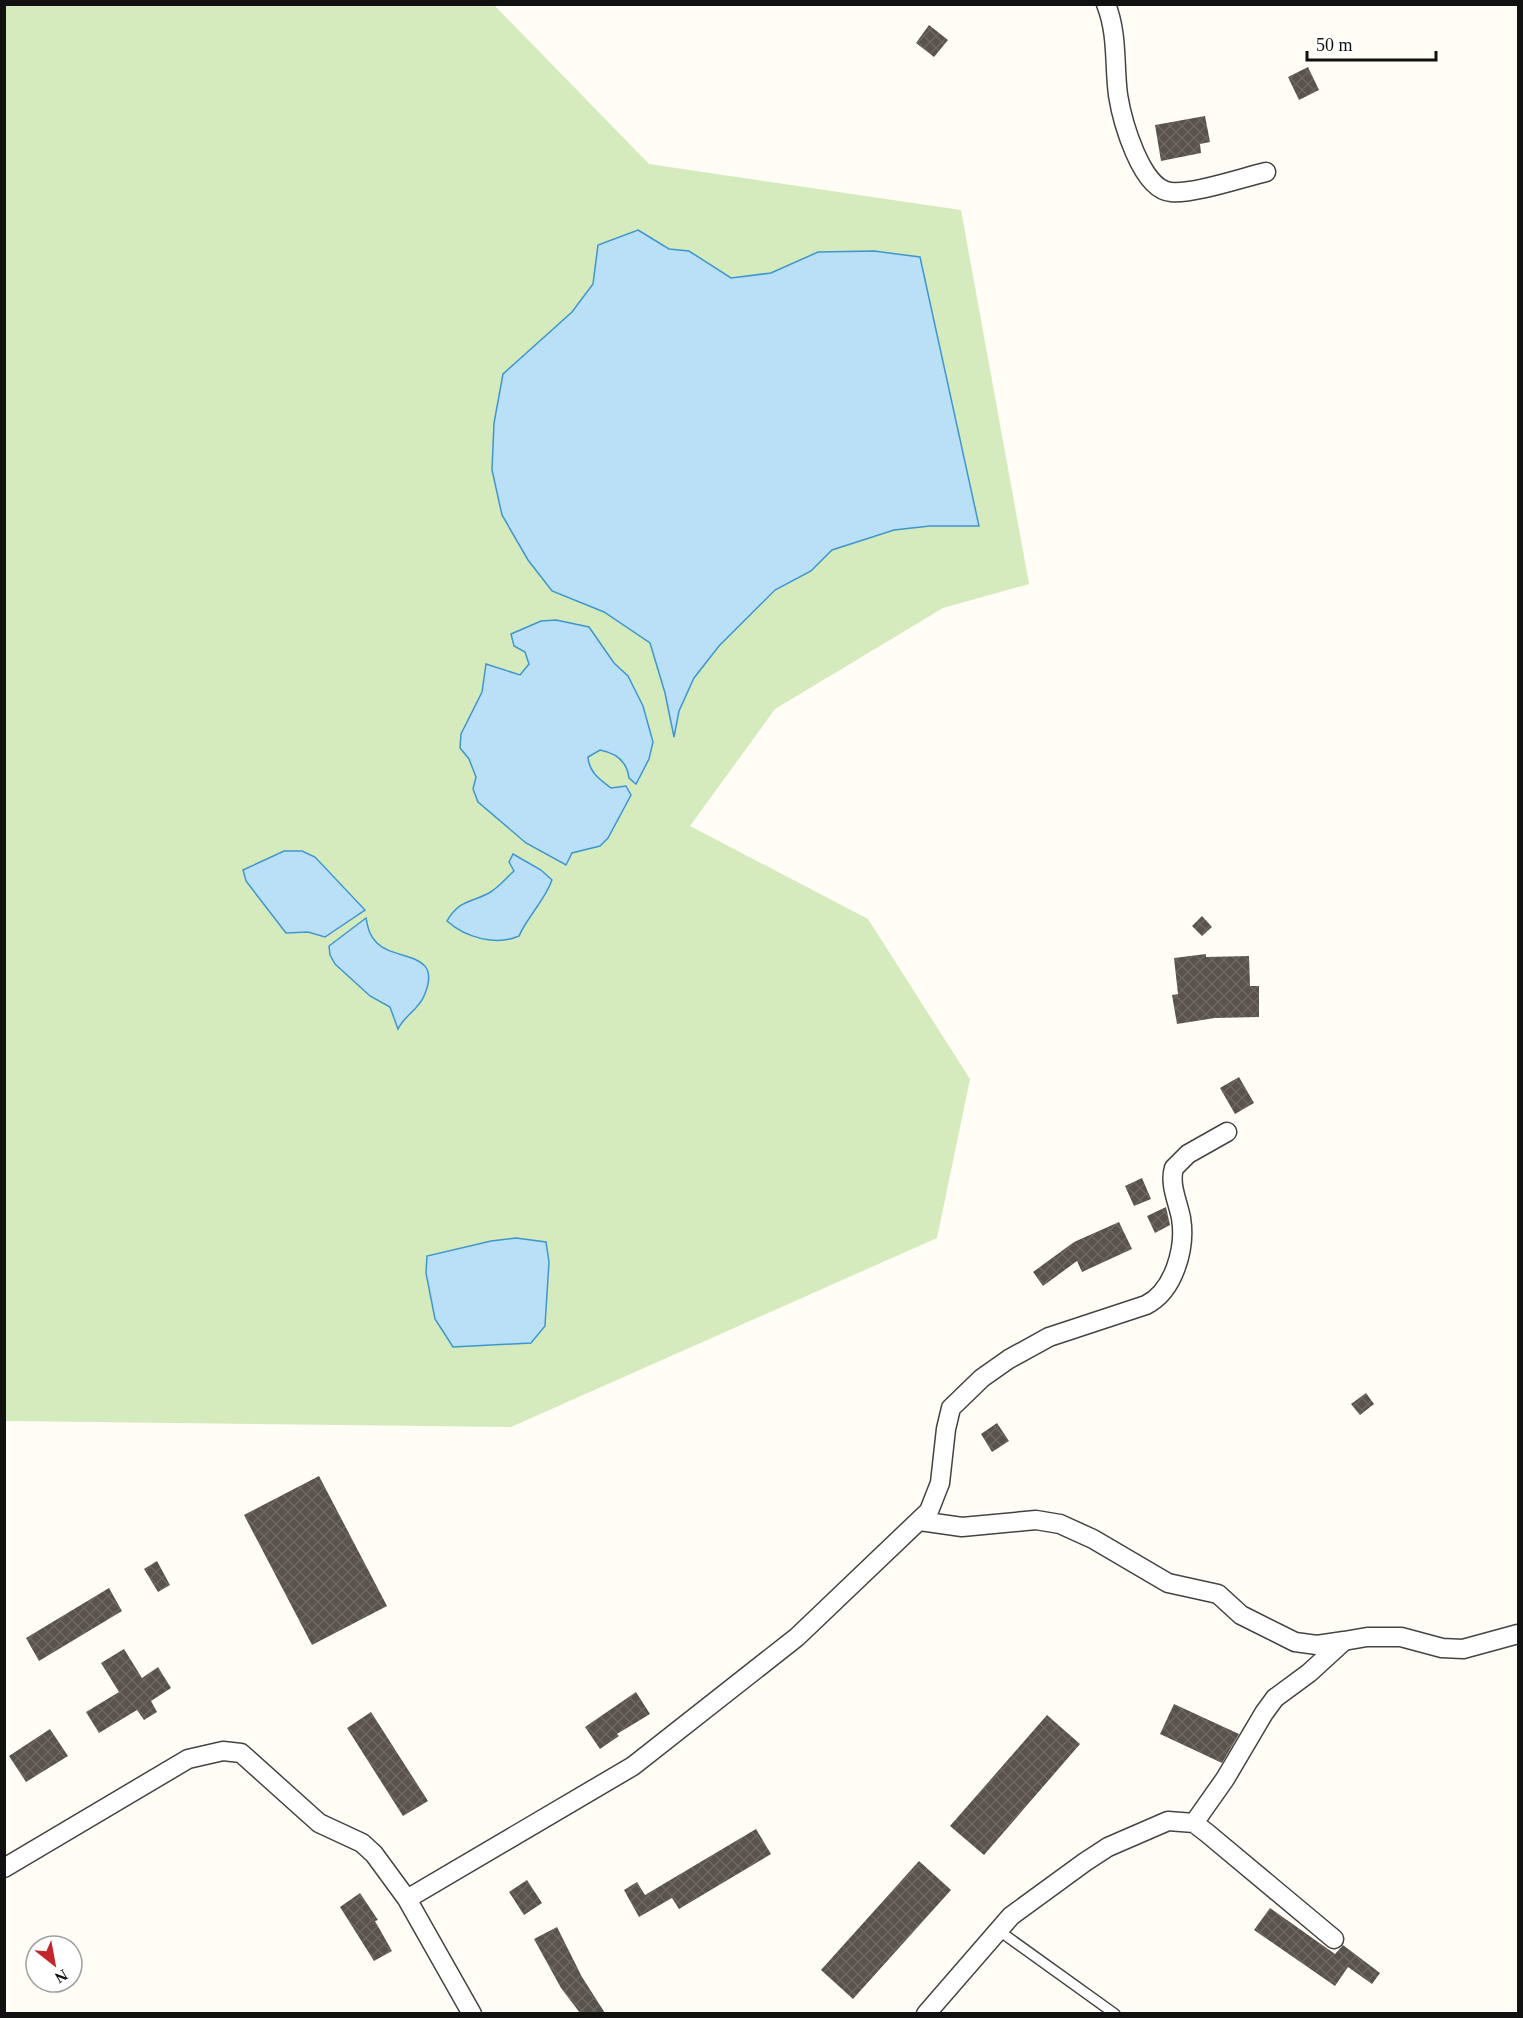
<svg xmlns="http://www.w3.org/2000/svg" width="1523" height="2018" viewBox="0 0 1523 2018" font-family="Georgia,serif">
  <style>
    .grass { fill: #d5ebbd }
    .water { fill: #b9e0f7; stroke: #3f96cf; stroke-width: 1.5 }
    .building { fill: url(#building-cross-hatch) }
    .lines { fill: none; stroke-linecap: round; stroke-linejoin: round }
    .service-casing { stroke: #444; stroke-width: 12 }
    .minor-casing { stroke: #444; stroke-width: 21 }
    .service { stroke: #fff; stroke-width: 9 }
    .minor { stroke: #fff; stroke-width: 18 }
  </style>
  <defs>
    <pattern id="building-cross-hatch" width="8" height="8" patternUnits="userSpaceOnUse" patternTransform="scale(1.5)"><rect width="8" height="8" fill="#5a524d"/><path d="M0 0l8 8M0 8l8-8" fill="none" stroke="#6d6662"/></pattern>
  </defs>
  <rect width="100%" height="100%" fill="#fffdf5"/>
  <path class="grass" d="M5,5h489l155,159 312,46 68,374 -86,24 -168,101 -85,117 178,93 102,160 -33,159 -426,189 -506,-6z"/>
  <path class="water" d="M638,230l31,19 20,2 42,27 40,-5 47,-21 56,-1 46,6 59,269h-49l-36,4 -62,20 -21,21 -36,19 -56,56 -25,32 -15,33 -5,26 -9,-44 -15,-50 -46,-31 -52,-21 -24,-31 -26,-45 -10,-45 2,-47 9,-49 69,-62 21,-28 5,-39z
    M556,620l33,7 25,36 14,13 15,30 10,36 -4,17 -13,25 -7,-6c-2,-17 -13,-25 -29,-28l-12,7c1,15 11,22 23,31l15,-2 5,9 -23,43 -8,8 -28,7 -6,12 -40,-22 -48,-41 -5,-13 3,-12 -7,-18 -9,-11 1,-14 21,-42 4,-28 34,11 9,-11 -4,-12 -11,-6 -3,-12 30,-13z
    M284,851h18l13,6 50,53 -40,27 -17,-5 -22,1 -40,-52 -3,-11z
    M513,854l28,16 11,10c-7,20 -24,36 -33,56 -23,10 -53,2 -72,-15 12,-21 23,-18 42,-28 9,-5 17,-15 25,-22l-5,-9z
    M366,918c2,10 3,17 11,25 19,19 67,7 47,53 -5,13 -20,20 -26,33l-8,-22 -20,-11 -35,-32 -5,-9 -1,-9z
    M516,1238l30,4 3,20 -4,64 -14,17 -78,4 -18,-28 -9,-46 1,-17 64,-15z"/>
  <path class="building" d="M929,25l19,15 -14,17 -18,-14z
    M1308,67l11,23 -20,10 -11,-23z
    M1205,116l5,26 -10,2 1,9 -40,8 -6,-36z
    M1202,916l10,11 -10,9 -10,-10z
    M1206,954v3l43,-1 1,30h9v31l-44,1 -38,6 -5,-29 6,-1 -4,-36z
    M1239,1077l15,26 -19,11 -15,-26z
    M1142,1178l9,21 -17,7 -9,-20z
    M1166,1207l4,18 -15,8 -8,-17z
    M1119,1222l13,27 -50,23 -5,-11 -34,25 -10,-14 41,-30z
    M1366,1393l8,11 -14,11 -9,-11z
    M997,1423l12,18 -17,11 -11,-18z
    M319,1476l68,130 -75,39 -68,-130z
    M157,1561l13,24 -12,7 -14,-23z
    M109,1588l13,23 -83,50 -13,-23z
    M124,1649l18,29 16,-11 13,21 -20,13 6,11 -13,8 -7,-10 -38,23 -13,-21 33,-20 -18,-29z
    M636,1692l14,22 -33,20 2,2 -19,13 -15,-22z
    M1174,1704l65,30 -17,29 -62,-29z
    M371,1712l57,89 -25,15 -56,-88z
    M1047,1715l33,29 -96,111 -34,-29z
    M50,1729l18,27 -42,26 -17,-26z
    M756,1829l15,25 -92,55 -7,-11 -33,19 -15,-27 13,-8 8,13z
    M919,1861l32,29 -98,109 -32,-29z
    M527,1880l15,23 -18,12 -15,-23z
    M360,1893l18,27 -3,1 17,30 -18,10 -34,-54z
    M1270,1908l65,46 8,-9 37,28 -8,11 -24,-17 -13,19 -81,-56z
    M557,1927l25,50 23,36h-25l-19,-25 -27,-49z"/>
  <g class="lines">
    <g class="service-casing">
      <path id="service" d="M998,1930l117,84"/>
    </g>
    <g class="minor-casing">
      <path id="minor" d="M1106,4c12,31 8,60 12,91 4,25 23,95 53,97 23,2 70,-14 95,-20
        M920,1521l42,6 74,-7 24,4 33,15 75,44 50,11 23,21 54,27 22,3 27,-4
        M1194,1823l31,-44 39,-66 11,-15 34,-25 35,-32 23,-4h34l41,11 21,1 55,-15
        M4,1868l184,-109 35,-8 18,2 78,70 43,20 12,11 33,45 65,115
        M407,1899l226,-133 164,-129 132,-126 11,-28 6,-54 5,-21 31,-30 27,-19 40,-22 97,-32c28,-14 40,-57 35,-87 -3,-16 -12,-34 -7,-50l14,-14 39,-22
        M926,2014l85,-98 74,-54 23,-15 60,-26 26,2 13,10 127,106"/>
    </g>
    <use href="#service" class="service"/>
    <use href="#minor" class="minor"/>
  </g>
  <rect width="1523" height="2018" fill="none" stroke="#111111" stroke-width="12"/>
  <g transform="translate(54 1964) rotate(149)"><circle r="28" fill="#ffffff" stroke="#a0a0a0" stroke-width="1.5"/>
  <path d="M0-4.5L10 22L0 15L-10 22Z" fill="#c4262e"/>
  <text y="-9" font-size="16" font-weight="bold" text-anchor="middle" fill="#111111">N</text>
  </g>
  <path d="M1307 51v9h129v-9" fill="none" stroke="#111111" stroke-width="3"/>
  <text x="1316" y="51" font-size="18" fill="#111111" stroke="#ffffff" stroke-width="4.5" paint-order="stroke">50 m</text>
</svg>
